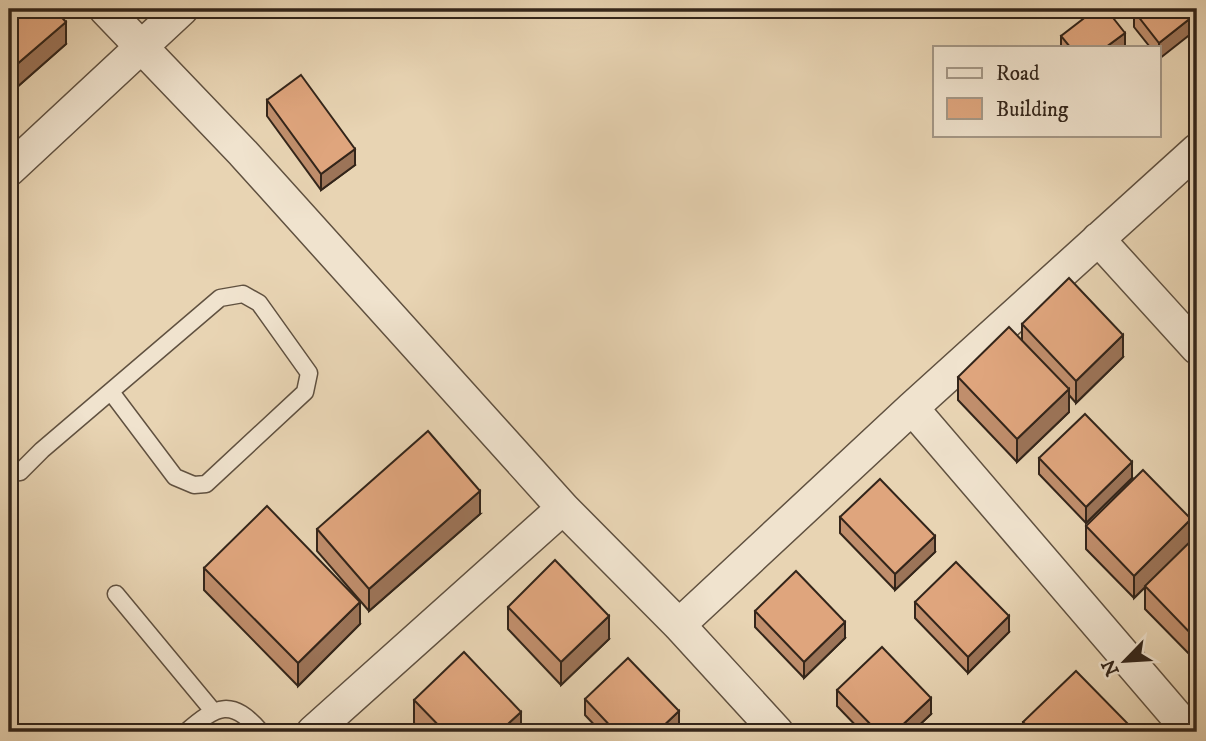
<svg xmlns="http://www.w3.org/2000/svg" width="1206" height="741" viewBox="0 0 1206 741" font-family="'IM FELL DW Pica',serif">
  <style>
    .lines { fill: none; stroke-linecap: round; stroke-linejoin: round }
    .service-casing { stroke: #605140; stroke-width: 19 }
    .minor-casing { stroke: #605140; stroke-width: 35 }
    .service { stroke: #f0e3ce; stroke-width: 16 }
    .minor { stroke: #f0e3ce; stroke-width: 32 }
    .wall { fill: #c08e6c; stroke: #33251a; stroke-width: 2 }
    .shaded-wall { fill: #9c7458; stroke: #33251a; stroke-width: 2 }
    .building { fill: #dfa57d; stroke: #33251a; stroke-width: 2 }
  </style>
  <rect width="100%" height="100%" fill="#e8d4b3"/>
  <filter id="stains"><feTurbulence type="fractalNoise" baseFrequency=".00286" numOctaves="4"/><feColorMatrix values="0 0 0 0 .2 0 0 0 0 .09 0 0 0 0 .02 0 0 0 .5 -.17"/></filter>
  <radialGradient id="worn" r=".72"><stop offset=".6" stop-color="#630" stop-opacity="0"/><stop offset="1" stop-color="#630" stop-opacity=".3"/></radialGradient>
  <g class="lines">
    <g class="service-casing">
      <path id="service" d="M9,473l11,-1 22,-22 178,-152 23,-4 16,9 50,70 -4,19 -99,92 -12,1 -19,-8 -64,-85
        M116,594l97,117
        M186,732c31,-27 46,-34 75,0"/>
    </g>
    <g class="minor-casing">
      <path id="minor" d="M105,9l138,144 320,355 116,117 98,107
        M9,170l173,-161
        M1098,239l99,109
        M912,408l278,324
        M679,625l233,-217 285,-258
        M313,732l250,-224"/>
    </g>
    <use href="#service" class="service"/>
    <use href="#minor" class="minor"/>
  </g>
  <path class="wall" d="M9,9l57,35 -50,44 -7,-9z
    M1197,9l-38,50v-12h-9l-16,-20v-16z
    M1061,36l64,11h-64z
    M267,100l88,65 -34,25 -54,-74z
    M1022,324l101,33 -47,46 -7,-8v17l-52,50 -59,-62v-23l64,-37z
    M1039,458l93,20 -46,45 -47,-49z
    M480,514l-111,97 -52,-60v-22z
    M840,517l95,35 -40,38 -55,-57z
    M1086,526l105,15 6,-6v127l-52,-53v-22l-11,11 -48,-49z
    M204,568l156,56 -62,62 -94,-96z
    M915,602l94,30 -41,41 -53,-55z
    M508,607l101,32 -48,46 -53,-56z
    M755,611l90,27 -41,40 -49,-51z
    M837,690l94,24 -19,18h-50l-25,-26z
    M585,699l94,28 -5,5h-73l-16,-17z
    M414,700l107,32h-98l-9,-9z
    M1023,722l111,10h-111z"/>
  <path class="shaded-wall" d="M1197,13v16l-38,30v-16z
    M66,22v22l-50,44v-23z
    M1125,33v14h-19z
    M355,149v16l-34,25v-16z
    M1123,335v22l-47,46v-22z
    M1069,389v23l-52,50v-23z
    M1132,462v16l-46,45v-16z
    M480,491v23l-111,97v-22z
    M1191,519v23l-57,56v-22z
    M935,536v16l-40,38v-16z
    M360,602v22l-62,62v-23z
    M609,616v23l-48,46v-23z
    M1009,616v16l-41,41v-16z
    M845,622v16l-41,40v-16z
    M931,698v16l-19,18h-17z
    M679,711v16l-5,5h-17z
    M521,712v20h-22z"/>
  <path class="building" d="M9,9h45l12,13 -50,43 -7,-8z
    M1096,9h10l19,24 -19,14h-36l-9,-11z
    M1137,9h60v4l-38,30 -25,-32z
    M301,75l54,74 -34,25 -54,-74z
    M1069,278l54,57 -47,46 -54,-57z
    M1009,327l60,62 -52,50 -59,-62z
    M1085,414l47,48 -46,45 -47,-49z
    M428,431l52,60 -111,98 -52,-60z
    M1143,470l48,49 -57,57 -48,-50z
    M880,479l55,57 -40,38 -55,-57z
    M267,506l93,96 -62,61 -94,-95z
    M1197,535v105l-52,-54z
    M555,560l54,56 -48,46 -53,-55z
    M956,562l53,54 -41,41 -53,-55z
    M796,571l49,51 -41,40 -49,-51z
    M882,647l49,51 -36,34h-17l-41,-42z
    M464,652l57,60 -22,20h-54l-31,-32z
    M628,658l51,53 -22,21h-41l-31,-33z
    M1076,671l58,59 -3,2h-98l-10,-10z"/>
  <rect width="1206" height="741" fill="none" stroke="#e8d4b3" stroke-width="35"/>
  <rect x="10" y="10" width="1185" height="720" fill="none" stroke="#33251a" stroke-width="3.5"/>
  <rect x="18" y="18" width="1171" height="706" fill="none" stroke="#33251a" stroke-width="2"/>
  <rect x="933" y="46" width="228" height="91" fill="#f0e3ce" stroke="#a49786" stroke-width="2"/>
  <rect x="947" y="68" width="35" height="10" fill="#f0e3ce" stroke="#a49786" stroke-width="2"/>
  <text x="996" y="80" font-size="21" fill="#33251a">Road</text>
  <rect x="947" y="98" width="35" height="21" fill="#dfa57d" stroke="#a49786" stroke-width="2"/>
  <text x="996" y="116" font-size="21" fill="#33251a">Building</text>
  <g transform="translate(1125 661) rotate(245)" stroke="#f0e3ce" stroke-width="5" paint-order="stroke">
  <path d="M0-5L12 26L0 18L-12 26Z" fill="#33251a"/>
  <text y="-10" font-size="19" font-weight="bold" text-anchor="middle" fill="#33251a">N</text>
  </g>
  <rect width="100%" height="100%" filter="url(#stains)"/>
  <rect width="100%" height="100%" fill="url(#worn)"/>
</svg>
